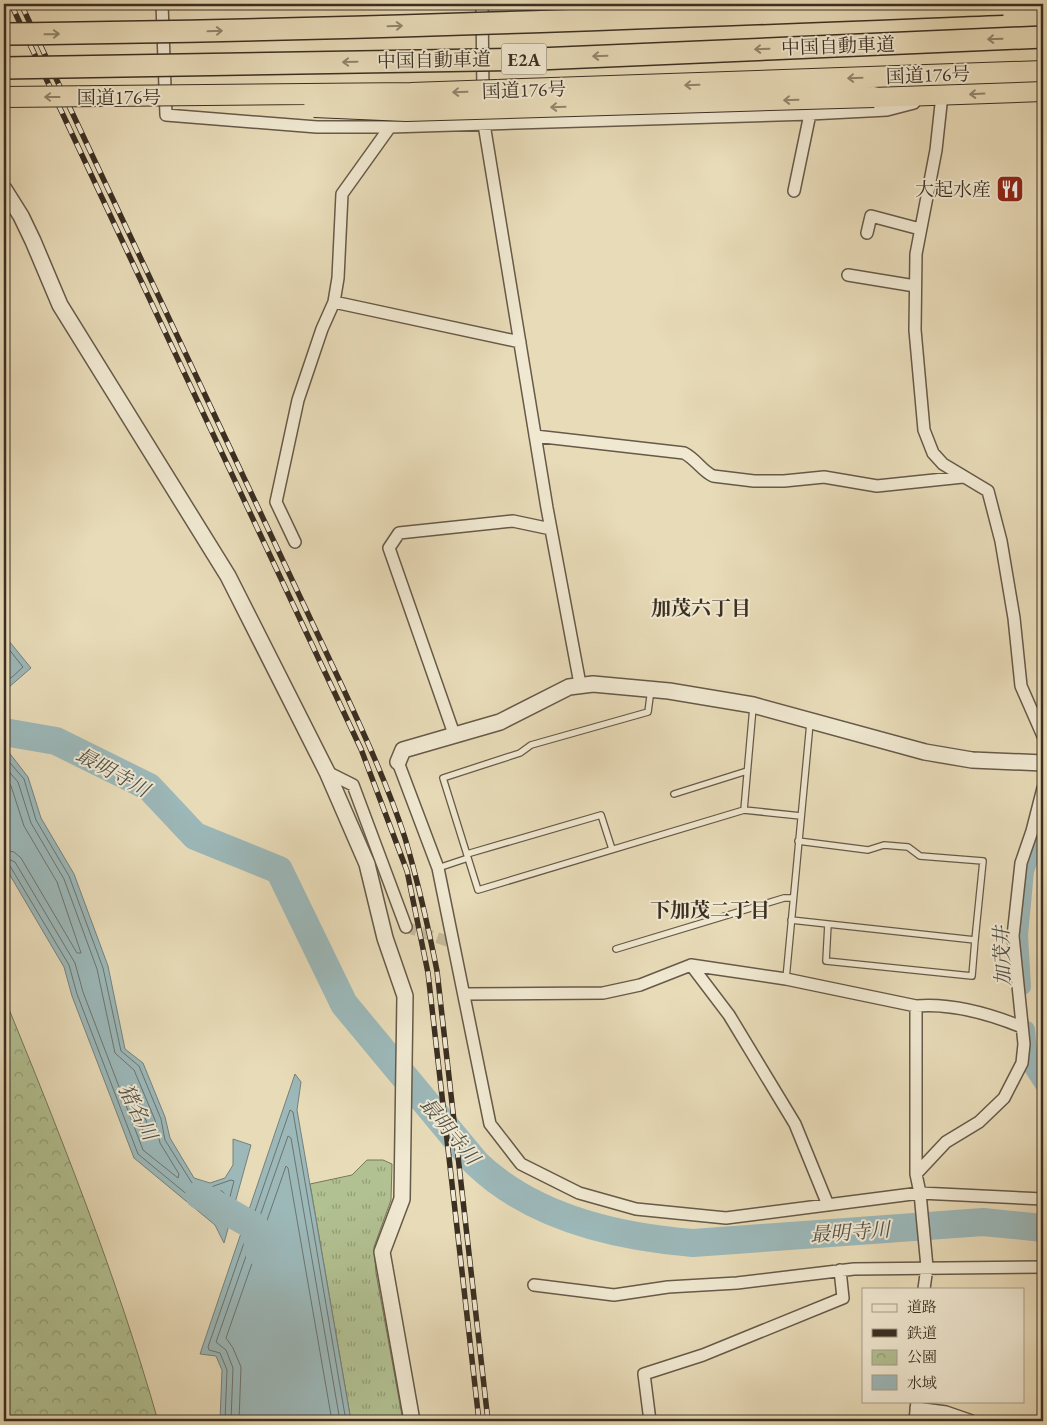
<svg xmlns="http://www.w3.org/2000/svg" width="1047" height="1425" viewBox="0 0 1047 1425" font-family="'EB Garamond','Noto Serif JP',serif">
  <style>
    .grass { fill: url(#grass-tufts); stroke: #76785a }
    .park { fill: url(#park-crowns); stroke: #76785a }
    .water { fill: #9cb8b9; stroke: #75817d }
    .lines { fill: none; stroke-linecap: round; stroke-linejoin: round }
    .shore { stroke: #6c746e; stroke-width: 1 }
    .canal { stroke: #9cb8b9; stroke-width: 16 }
    .river { stroke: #9cb8b9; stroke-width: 28 }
    .minor-tunnel { stroke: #c5b99a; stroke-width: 11; stroke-dasharray: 11 5.5; stroke-linecap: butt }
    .service-casing { stroke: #665a48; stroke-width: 8 }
    .minor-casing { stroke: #665a48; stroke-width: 14 }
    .tertiary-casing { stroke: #665a48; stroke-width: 18 }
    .trunk-casing { stroke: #3b2f22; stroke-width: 22 }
    .service { stroke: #f0e8d1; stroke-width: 5.5 }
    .minor { stroke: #f0e8d1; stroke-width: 11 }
    .tertiary { stroke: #f0e8d1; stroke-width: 15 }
    .trunk { stroke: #e8dbb8; stroke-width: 20 }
    .rail-casing { stroke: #3b2f22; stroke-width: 5.5 }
    .rail { stroke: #f0e8d1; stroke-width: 4; stroke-dasharray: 11; stroke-linecap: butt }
    .trunk-bridge-casing { stroke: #3b2f22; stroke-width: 22; stroke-linecap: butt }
    .motorway-bridge-casing { stroke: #3b2f22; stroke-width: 24; stroke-linecap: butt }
    .trunk-bridge { stroke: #e8dbb8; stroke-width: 20 }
    .motorway-bridge { stroke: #e8dbb8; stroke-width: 21 }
    .oneway { stroke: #92856d }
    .labels { text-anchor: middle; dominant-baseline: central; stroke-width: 4; stroke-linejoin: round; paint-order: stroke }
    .shield { fill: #f0e8d1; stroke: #716656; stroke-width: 1 }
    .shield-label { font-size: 18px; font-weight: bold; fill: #3b2f22 }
    .street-label { font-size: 19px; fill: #3b2f22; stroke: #f0e8d1 }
    .poi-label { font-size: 19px; fill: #3b2f22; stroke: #f0e8d1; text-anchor: end }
    .neighbourhood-label { font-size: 20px; font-weight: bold; fill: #3b2f22; stroke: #f0e8d1 }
    .water-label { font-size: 20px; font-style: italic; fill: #535148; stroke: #f0e8d1 }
  </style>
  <defs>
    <pattern id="grass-tufts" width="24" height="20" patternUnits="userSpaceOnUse" patternTransform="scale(1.25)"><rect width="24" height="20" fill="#b2c192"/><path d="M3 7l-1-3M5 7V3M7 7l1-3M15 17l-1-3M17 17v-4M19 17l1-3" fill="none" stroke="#929d77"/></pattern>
    <pattern id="park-crowns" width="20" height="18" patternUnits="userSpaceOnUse" patternTransform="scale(1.25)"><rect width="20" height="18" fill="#b2c192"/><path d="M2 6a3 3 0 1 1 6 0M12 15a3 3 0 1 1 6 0" fill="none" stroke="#929d77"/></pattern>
  </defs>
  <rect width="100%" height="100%" fill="#e8dbb8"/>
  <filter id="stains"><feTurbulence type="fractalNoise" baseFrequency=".004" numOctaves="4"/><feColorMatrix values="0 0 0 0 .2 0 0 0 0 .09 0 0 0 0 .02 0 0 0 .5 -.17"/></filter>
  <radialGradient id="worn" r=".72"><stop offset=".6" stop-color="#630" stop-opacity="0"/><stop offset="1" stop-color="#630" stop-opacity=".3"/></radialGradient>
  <path class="grass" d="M367,1160h16l9,4 -1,36 -17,47 2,26 27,148h-52l-41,-237 42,-9z"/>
  <path class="park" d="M4,997c57,139 113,280 154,424h-154z"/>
  <path class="water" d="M4,635l27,33 -22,19 -5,-8z
    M4,746l24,31 13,41 33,56 34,92 17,83 18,14 22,54 5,21 24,40 16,5 15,-5 8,-13v-26l18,6 -27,98 -9,-18 -81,-67 -62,-162 -8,-29 -60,-102z
    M295,1074l6,8 -4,28 54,311h-131l2,-51 -6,-14 -16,-2z"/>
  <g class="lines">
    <path class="shore" d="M4,643l19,24 -12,11 -7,-1
      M4,756l20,23 12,41 33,56 34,92 18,83 18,15 22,53 4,21 27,43 19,4 20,-7 3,1 -11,43 -85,-70 -61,-160 -8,-29 -59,-99 -6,-3
      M4,766l14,16 13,41 33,56 33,90 18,84 19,17 21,50 5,23 19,31 -1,4 -35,-28 -60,-158 -8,-29 -60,-101 -11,-5
      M4,777l7,9 13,40 33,56 24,71h-4l-56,-95 -7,-6 -10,-2
      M129,1085l3,1 15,37 1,11 -4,-1 -17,-45z
      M222,1191l3,3 -7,18 -22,-18 3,-3 11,3z
      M225,1421l2,-51 -7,-17 -11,-3 -1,-3 82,-237 3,2 53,309
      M231,1421l2,-53 -7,-18 -10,-8 72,-206 3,2 49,283
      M239,1421l2,-54 -8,-19 -7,-10 60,-172 2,2 44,253"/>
    <path class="canal" d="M1023,987l-3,-52 6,-64 17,-47
      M1027,1029l3,36 13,20"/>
    <path class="river" d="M4,732l52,9 93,46 46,49 84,34 65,134 132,159c56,54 141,74 217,80l290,-21 60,6
      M199,1195l56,32 4,25"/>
    <path class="minor-tunnel" d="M406,927l47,16"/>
    <g class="service-casing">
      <path id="service" d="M651,689l-3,23 -117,33 -11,8 -77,25 35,112 266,-80 57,6
        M674,794l73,-23
        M744,810l9,-103
        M467,854l134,-39 11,34
        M438,868l30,-10
        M791,920l184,20 8,-79 -63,-5 -12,-9 -24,-2 -16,5 -70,-9
        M828,924l-2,37 146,15 3,-36
        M616,949l168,-51h8
        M786,979l24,-256"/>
    </g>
    <g class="minor-casing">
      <path id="minor" d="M162,4l4,111 151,12h73l420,-13 77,-4 27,-7
        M482,4l1,90
        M936,96l6,-1 -6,55 -20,104 -1,76 9,100 9,23 10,11 45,27 13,50 13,77 7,68 22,50
        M483,118l64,390 33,176
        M794,191l16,-77
        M867,233l4,-17 49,13
        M848,275l67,11
        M334,302l186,40
        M535,436l149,17c12,6 18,18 29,23l41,5h30l40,-4 53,9 86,-9
        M295,542l-19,-40 22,-102 24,-71 12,-27 4,-24 4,-84 48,-67
        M454,734l-65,-186 10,-15 114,-12 38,8
        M398,762l40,106 52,256 31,40 58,29 57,16 90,9 194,-25 -4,-19v-168l-130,-27 -95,-14 -51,20 -37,8 -139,1
        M327,772l26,13 53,142
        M691,965l38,50 66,109 33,81
        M916,1006c35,-3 74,8 106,21
        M916,1174l30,-32 33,-20 25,-24 18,-35 2,-19 -11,-108 8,-73 11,-32 11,-43
        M534,1285l80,10 54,-8 69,-4 117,-14 189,-2
        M924,1289l3,-22 -7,-74 123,6
        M916,1408l30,4 26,9
        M650,1421l-6,-47 59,-19 140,-57 -3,-28
        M915,1421l2,-20"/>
    </g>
    <g class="tertiary-casing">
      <path id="tertiary" d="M4,189l17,27 12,25 27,64 168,271 99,196 40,92 18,74 20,58 -3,203 -20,53 30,169
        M398,762l5,-12 97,-28 69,-35 24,-3 76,7 84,14 172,47 47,8 71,3"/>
    </g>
    <g class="trunk-casing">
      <path id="trunk" d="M874,97l169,-6"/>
    </g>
    <use href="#service" class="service"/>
    <use href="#minor" class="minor"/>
    <use href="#tertiary" class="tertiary"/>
    <use href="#trunk" class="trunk"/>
    <g class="rail-casing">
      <path id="rail" d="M11,4l350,745 46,122 21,102 51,448
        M21,4l321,682c23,50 46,100 63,152 13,44 23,88 32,133l51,450"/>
    </g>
    <use href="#rail" class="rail"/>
    <g class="trunk-bridge-casing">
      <path id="trunk-bridge" d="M4,97l407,-4 632,-22
        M314,107l92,4 468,-14"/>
    </g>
    <g class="motorway-bridge-casing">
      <path id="motorway-bridge" d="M4,34c333,-3 666,-17 999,-30
        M4,68l534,-9 505,-22"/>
    </g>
    <use href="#trunk-bridge" class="trunk-bridge"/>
    <use href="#motorway-bridge" class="motorway-bridge"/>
  </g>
  <defs><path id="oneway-shaft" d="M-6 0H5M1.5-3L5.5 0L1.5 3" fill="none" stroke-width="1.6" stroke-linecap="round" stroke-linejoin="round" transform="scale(1.25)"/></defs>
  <g class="oneway">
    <use href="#oneway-shaft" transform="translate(395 26) rotate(-2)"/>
    <use href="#oneway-shaft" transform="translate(215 31) rotate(-2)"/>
    <use href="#oneway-shaft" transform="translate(52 34) rotate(-1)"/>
    <use href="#oneway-shaft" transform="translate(995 39) rotate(178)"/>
    <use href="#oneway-shaft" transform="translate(762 49) rotate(178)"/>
    <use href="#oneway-shaft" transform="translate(600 56) rotate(178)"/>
    <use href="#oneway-shaft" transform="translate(350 62) rotate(179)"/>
    <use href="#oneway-shaft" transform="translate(855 78) rotate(178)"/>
    <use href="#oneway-shaft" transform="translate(692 85) rotate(178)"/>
    <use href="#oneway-shaft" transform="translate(460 92) rotate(178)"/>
    <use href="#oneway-shaft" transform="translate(977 94) rotate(177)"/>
    <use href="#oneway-shaft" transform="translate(52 97) rotate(-180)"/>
    <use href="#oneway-shaft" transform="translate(791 100) rotate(178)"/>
    <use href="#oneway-shaft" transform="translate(558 107) rotate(178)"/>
  </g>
  <defs>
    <g id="restaurant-square" transform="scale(1.4375)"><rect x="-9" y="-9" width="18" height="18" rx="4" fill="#8f2418" stroke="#f0e8d1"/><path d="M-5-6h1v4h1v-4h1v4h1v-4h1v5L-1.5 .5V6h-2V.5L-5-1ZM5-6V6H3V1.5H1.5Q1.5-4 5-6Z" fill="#fff"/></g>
  </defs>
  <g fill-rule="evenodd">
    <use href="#restaurant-square" x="1010" y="189"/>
  </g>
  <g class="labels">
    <rect class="shield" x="501.5" y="43.5" width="45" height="31" rx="4"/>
    <g class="shield-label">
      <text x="524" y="59">E2A</text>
    </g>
    <g class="street-label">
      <text transform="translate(838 46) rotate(-2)">中国自動車道</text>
      <text transform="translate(434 60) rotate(-1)">中国自動車道</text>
      <text transform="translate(928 75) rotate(-2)">国道176号</text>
      <text transform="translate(524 90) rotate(-2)">国道176号</text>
      <text x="119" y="97">国道176号</text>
    </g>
    <g class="poi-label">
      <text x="991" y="189">大起水産</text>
    </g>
    <g class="neighbourhood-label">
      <text x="701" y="608">加茂六丁目</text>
      <text x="710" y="910">下加茂二丁目</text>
    </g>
    <g class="water-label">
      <text transform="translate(113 772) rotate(29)">最明寺川</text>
      <text transform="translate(1002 956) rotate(-92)">加茂井</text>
      <text transform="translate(138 1112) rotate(63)">猪名川</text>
      <text transform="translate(450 1131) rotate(50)">最明寺川</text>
      <text transform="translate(850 1232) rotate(-4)">最明寺川</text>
    </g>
  </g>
  <rect width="1047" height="1425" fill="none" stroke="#e8dbb8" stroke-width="20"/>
  <rect x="5" y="5" width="1037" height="1415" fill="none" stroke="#3b2f22" stroke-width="2.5"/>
  <rect x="10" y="10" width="1027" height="1405" fill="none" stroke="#3b2f22"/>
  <rect x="862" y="1288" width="162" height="115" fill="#f0e8d1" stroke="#a89e8b"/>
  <rect x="872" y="1304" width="25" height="8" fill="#f0e8d1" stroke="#a89e8b"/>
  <text x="907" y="1312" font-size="15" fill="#3b2f22">道路</text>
  <rect x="872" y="1329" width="25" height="8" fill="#3b2f22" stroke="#a89e8b"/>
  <text x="907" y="1338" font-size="15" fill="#3b2f22">鉄道</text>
  <rect x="872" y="1350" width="25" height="15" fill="url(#park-crowns)" stroke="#a89e8b"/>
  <text x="907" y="1362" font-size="15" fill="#3b2f22">公園</text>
  <rect x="872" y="1375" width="25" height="15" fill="#9cb8b9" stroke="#a89e8b"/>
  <text x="907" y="1388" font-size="15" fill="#3b2f22">水域</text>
  <rect width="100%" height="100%" filter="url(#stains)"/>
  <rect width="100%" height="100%" fill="url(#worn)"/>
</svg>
